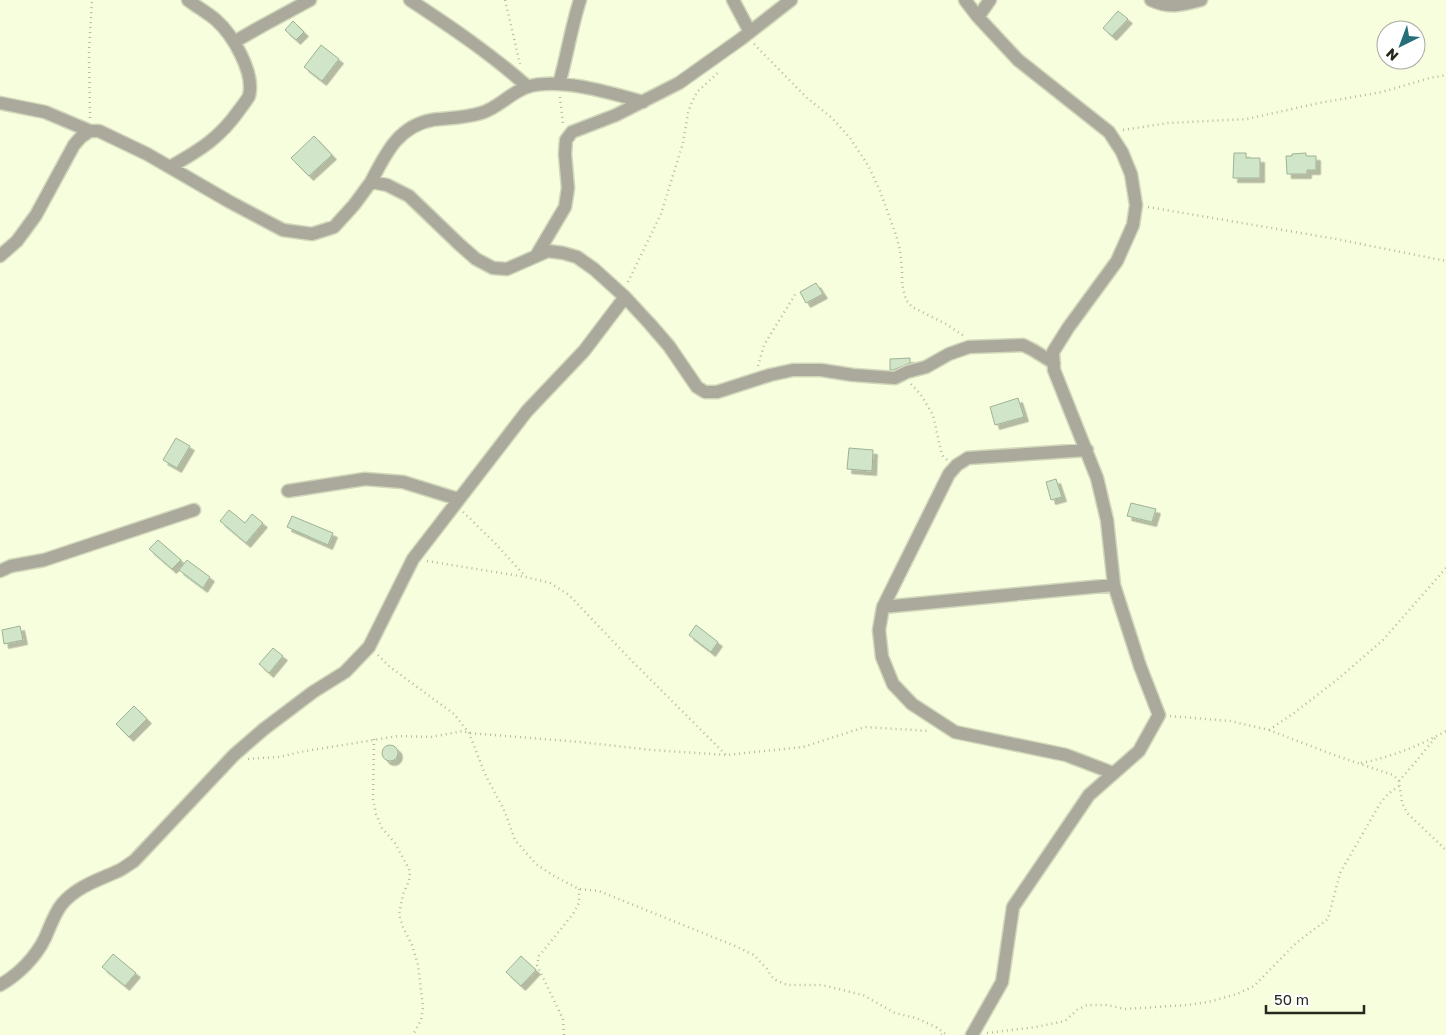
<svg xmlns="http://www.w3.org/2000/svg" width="1446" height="1035" viewBox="0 0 1446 1035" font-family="'Golos Text',sans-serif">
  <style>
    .building { fill: #d1e6c9; stroke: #9eb296; filter: url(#shadow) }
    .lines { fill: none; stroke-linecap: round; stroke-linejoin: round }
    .minor-casing { stroke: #d0d7ba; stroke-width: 15 }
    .path { stroke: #b5bba1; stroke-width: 2.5; stroke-dasharray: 1 4; stroke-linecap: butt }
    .minor { stroke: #aba99b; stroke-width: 12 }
  </style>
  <defs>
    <filter id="shadow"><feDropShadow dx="4.5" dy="4.5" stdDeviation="0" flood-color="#0004"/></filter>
  </defs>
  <rect width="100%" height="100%" fill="#f6fedd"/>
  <path class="building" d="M1118,11l10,8 -16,17 -9,-8z
    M293,21l11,11 -8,8 -11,-10z
    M321,45l18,14 -17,22 -18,-14z
    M314,136l18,19 -23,21 -18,-18z
    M1234,153h12v5h14v20h-27z
    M1306,153v3h10v14h-9v4h-20l-1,-18h6v-2z
    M816,283l7,11 -17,9 -6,-11z
    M910,358v5l-17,7h-3v-11z
    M1018,398l6,19 -29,8 -5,-18z
    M176,438l14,8 -13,22 -14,-8z
    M849,448l24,2 -1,21 -25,-2z
    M1056,479l6,18 -11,3 -5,-18z
    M1131,503l25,6 -4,13 -25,-6z
    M229,510l16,13 7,-9 11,9 -17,20 -26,-22z
    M292,516l41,17 -5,12 -41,-18z
    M158,540l23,20 -9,9 -23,-20z
    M187,560l23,17 -7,11 -24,-18z
    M696,625l22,17 -7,10 -22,-17z
    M20,626l3,14 -19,4 -2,-14z
    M273,648l10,8 -14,17 -10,-9z
    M134,706l13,13 -18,18 -13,-13z
    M382 753a8 8 0 1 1 16 0a8 8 0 1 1-16 0Z
    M113,954l23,19 -11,13 -23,-19z
    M521,956l15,14 -15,16 -15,-14z"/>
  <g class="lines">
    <g class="minor-casing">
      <path id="minor" d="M410,0c41,27 81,54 118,87
        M733,0l17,32
        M965,0l13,17 40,43 91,72 13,20 9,22 5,31 -3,20 -16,36 -49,67 -15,24 1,18 43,108 10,42 7,65 26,81 19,49 -20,36 -50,44 -76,112 -11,75 -30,53
        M1151,0c19,9 31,5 50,0
        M978,17l12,-17
        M234,42l28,-16 48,-26
        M559,84c8,-28 12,-56 21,-84
        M0,103l45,9 45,19
        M170,167c30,-17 50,-29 70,-58 3,-4 7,-9 9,-13 6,-23 -16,-61 -33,-76 -8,-7 -19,-13 -28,-20
        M371,182c14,-27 27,-56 61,-62 16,-2 33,-2 49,-7 17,-5 29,-20 46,-26 32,-10 84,6 116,15
        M0,256l17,-15 19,-26 38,-70 7,-8 9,-6h9l48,23 83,48 53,28 29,4 22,-7 20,-22 17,-23 16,3 22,11 51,49 16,14 17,9 14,1 41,-18 15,2 14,4 17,12 31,28 25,27 19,22 28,41 8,5h12l53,-17 23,-5h28l32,5 42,3 12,-6 19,-5 23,-13 20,-7 54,-2 10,5 21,13
        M536,256l29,-49 3,-19 -3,-34 1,-14 6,-8 44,-17 63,-32 62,-44 50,-39
        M1087,450l-119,8 -11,7 -8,9 -66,133 -4,23 3,27 11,27 19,20 43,28 111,23 47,18
        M288,491l77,-12 38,3 55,17
        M0,571l11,-5 33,-6 150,-50
        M883,607l231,-22
        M0,985c18,-10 36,-28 45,-47 5,-11 9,-24 17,-34 14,-17 36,-24 56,-33 5,-2 11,-7 16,-10l100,-106 30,-26 49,-37 32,-20 24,-25 44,-88 114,-148 57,-60 41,-54"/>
    </g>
    <path class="path" d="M505,0l15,64
      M754,44l53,54 25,20 18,20 19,29 11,24 16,44 4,15 2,20v14l4,16 6,7 34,17 18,12
      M560,97l3,27
      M90,118l-1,-67 3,-51
      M1123,130l45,-7 79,-4 72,-16 63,-11 48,-14 16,-3
      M1148,207l188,32 110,22
      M628,282l33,-68 22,-71 5,-30 3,-9 6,-12 23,-21
      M758,366l6,-21 32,-52
      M911,384l10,11 12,20 8,36 2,5 4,4
      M463,512l30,29 32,35
      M427,561l99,16 24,6 19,12 59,62 98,98
      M378,655l12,12 64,47 15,19 16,41 20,38 10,28 21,24 18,12 25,13 20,2 136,55 19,9 13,14 4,7 5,4 11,5h35l41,10 32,18 21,5 20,9 11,8
      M1170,716l60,5 39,9 65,25 59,20 6,6 3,22 5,10 39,37
      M1269,730l25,-17 44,-34 45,-39 63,-72
      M374,739l-1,60 3,15 6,14 13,15 15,28 -1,10 -6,13 -4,21 4,12 9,18 6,20 5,42 -2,13 -8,15
      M248,759l12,-1 20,-1 20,-5 98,-16 33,1 32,-6 6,2 111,9 72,8 74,5 77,-8 62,-20 65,4
      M1361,763c30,-6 58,-17 85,-32
      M1399,781l14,-16 22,-27
      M987,1033l49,-6 29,-6 12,-11 10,-5h20l18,4 62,-4 21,-3 29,-8 17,-8 42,-43 32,-24 12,-46 41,-71 7,-8 11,-8
      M564,1035l-1,-16 -26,-54 2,-9 34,-42 6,-11v-14
      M941,1035l5,-1"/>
    <use href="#minor" class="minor"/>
  </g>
  <g transform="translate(1401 45) rotate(222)"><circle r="24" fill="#ffffff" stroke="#a8a9a4"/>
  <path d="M0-4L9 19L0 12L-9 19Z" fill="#266e7a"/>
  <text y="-8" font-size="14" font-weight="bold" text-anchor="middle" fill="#25281b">N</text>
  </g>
  <path d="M1266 1005v8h98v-8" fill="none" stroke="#25281b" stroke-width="2.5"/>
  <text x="1274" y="1005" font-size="15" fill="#25281b" stroke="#ffffff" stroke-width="4" paint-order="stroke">50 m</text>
</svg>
